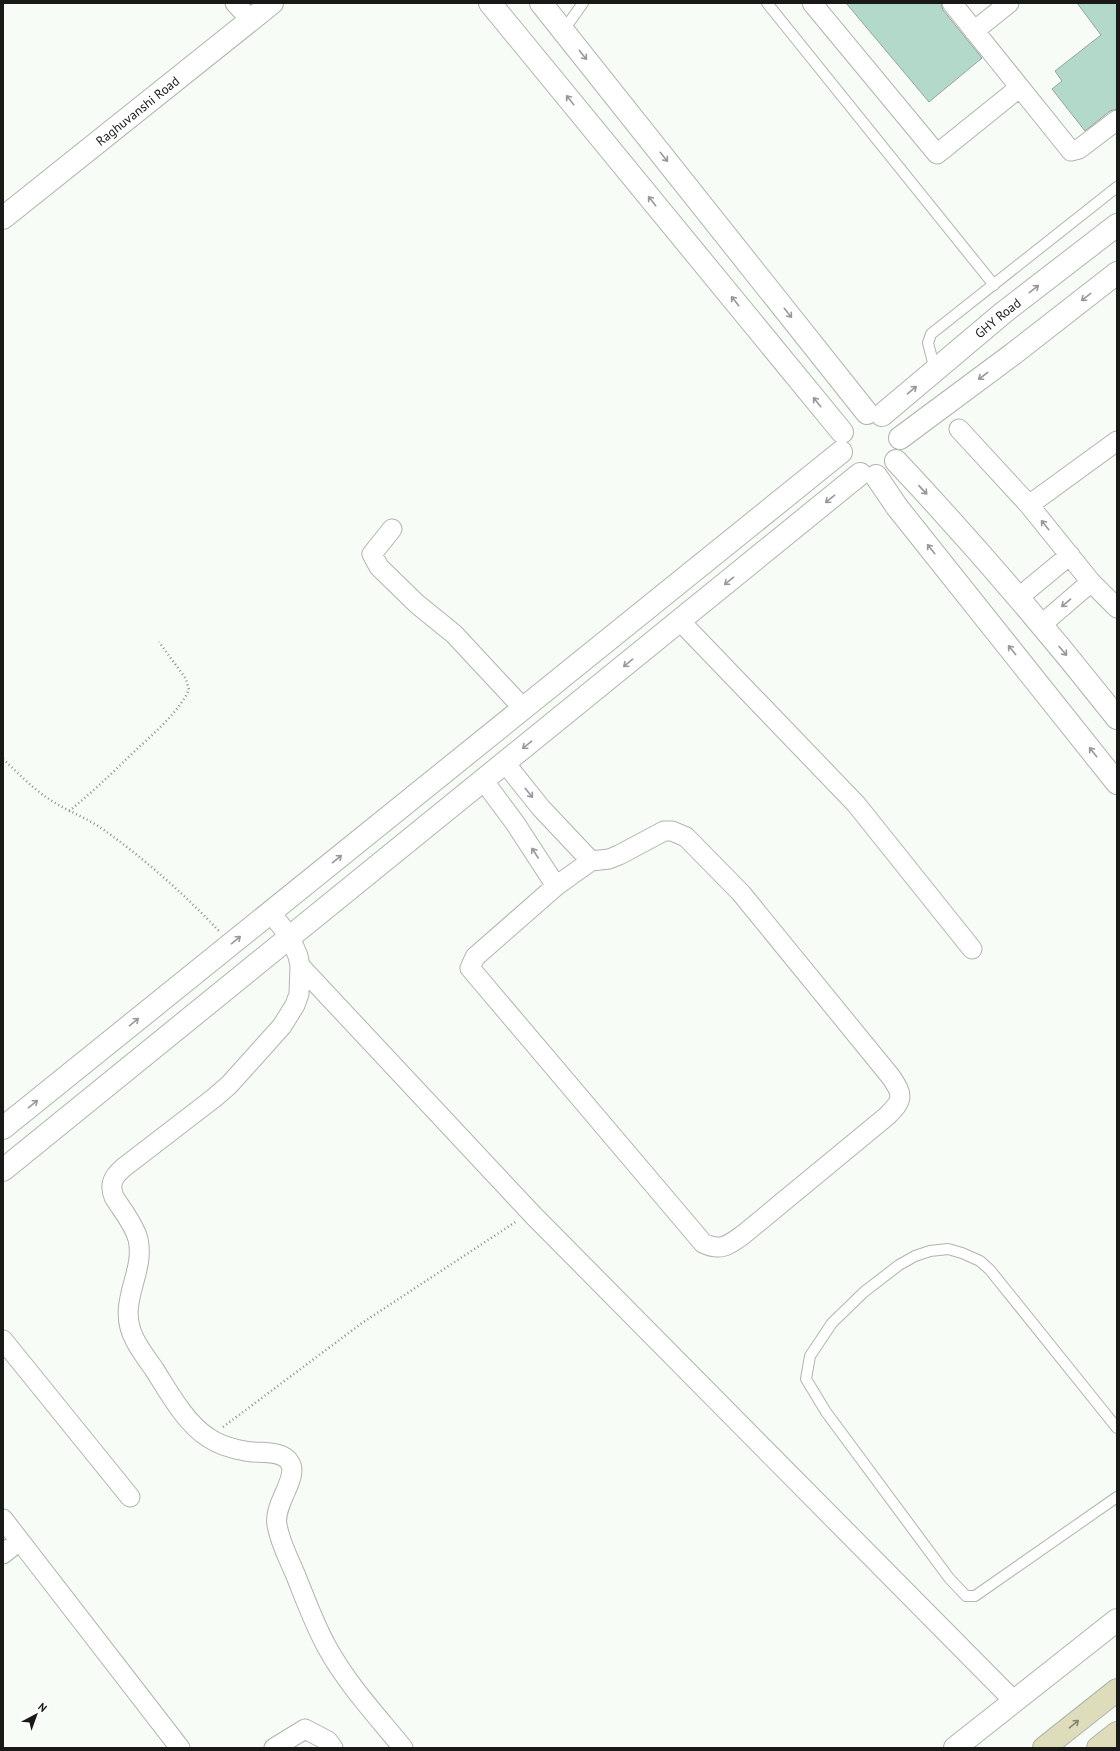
<svg xmlns="http://www.w3.org/2000/svg" width="1120" height="1751" viewBox="0 0 1120 1751" font-family="'PT Sans',sans-serif">
  <style>
    .building { fill: #b3d9ca; stroke: #9aa29e }
    .lines { fill: none; stroke-linecap: round; stroke-linejoin: round }
    .service-casing { stroke: #b0b4ae; stroke-width: 12 }
    .minor-casing { stroke: #b0b4ae; stroke-width: 21 }
    .tertiary-casing { stroke: #b0b4ae; stroke-width: 24 }
    .secondary-casing { stroke: #b0b4ae; stroke-width: 24 }
    .path { stroke: #8b8e8a; stroke-width: 2.5; stroke-dasharray: 1 3; stroke-linecap: butt }
    .service { stroke: #fff; stroke-width: 10 }
    .minor { stroke: #fff; stroke-width: 19 }
    .tertiary { stroke: #fff; stroke-width: 22 }
    .secondary { stroke: #dedcba; stroke-width: 22 }
    .oneway { stroke: #989897 }
    .oneway2 { stroke: #858571 }
    .labels { text-anchor: middle; dominant-baseline: central; stroke-width: 3.5; stroke-linejoin: round; paint-order: stroke }
    .street-label { font-size: 13px; fill: #191a18; stroke: #fff }
  </style>
  <rect width="100%" height="100%" fill="#f7fcf6"/>
  <path class="building" d="M846,3h95l2,7 39,48 -53,44z
    M1077,3h40v106l-7,2 -25,20 -33,-42 10,-8 -7,-10 46,-36z"/>
  <g class="lines">
    <g class="service-casing">
      <path id="service" d="M767,3l227,282
        M563,31l20,-28
        M935,370l-7,-27 3,-9 186,-147
        M1117,1428l-127,-158 -10,-9 -18,-8 -14,-4 -18,2 -15,5 -16,9 -35,27 -32,31 -22,33 -4,23 20,33 123,166 17,18h9l142,-99"/>
    </g>
    <g class="minor-casing">
      <path id="minor" d="M235,3l16,17
        M812,3l125,151 82,-66
        M952,3l119,148 8,-2 38,-29
        M974,31l35,-28
        M959,429l70,76
        M1117,441l-88,64 62,77 26,26
        M392,529l-20,25 7,13 38,37 37,30 69,74
        M1018,598l52,-43
        M680,621l176,183 116,145
        M1041,625l50,-43
        M505,763l36,45 50,53
        M483,780l32,43 41,63
        M664,831h8l14,6 55,56 150,184c13,19 12,23 -4,39l-143,118c-15,11 -23,18 -41,9l-233,-275 5,-11 81,-71 35,-25 18,-2 10,-4z
        M270,912l20,25 8,19 2,10 -1,28 -4,11 -13,21 -53,59 -15,13 -91,70c-10,9 -14,16 -9,29 8,13 20,27 24,42 8,35 -23,64 -3,101 5,10 12,19 19,29 14,22 32,55 55,69 10,7 25,11 36,13 13,3 38,-2 45,12 9,15 -17,41 -13,62 3,18 12,34 19,51 10,25 19,50 32,73 20,36 49,67 75,99
        M300,966l233,249 481,486
        M3,1340l127,157
        M3,1519l177,229
        M3,1554l16,-13
        M274,1748l31,-19 23,12 5,7"/>
    </g>
    <g class="tertiary-casing">
      <g id="tertiary">
        <path d="M490,3l352,429"/>
        <path d="M541,3l326,410"/>
        <path id="s1" d="M3,218l269,-215"/>
        <path id="s2" d="M882,415l121,-102 114,-88"/>
        <path d="M900,438l113,-84 104,-81"/>
        <path d="M896,461c77,82 151,168 221,257"/>
        <path d="M876,476l21,31 220,276"/>
        <path d="M3,1128l838,-676"/>
        <path d="M3,1170l857,-696"/>
        <path d="M955,1748l162,-128"/>
      </g>
    </g>
    <g class="secondary-casing">
      <path id="secondary" d="M1044,1748l73,-58
        M1098,1748l19,-15"/>
    </g>
    <path class="path" d="M3,759c14,13 27,27 43,38 18,13 40,20 58,33 42,30 80,64 115,101
      M69,811c24,-19 45,-40 67,-61 18,-17 41,-36 53,-60l-3,-11 -27,-37
      M223,1427l139,-104 155,-102"/>
    <use href="#service" class="service"/>
    <use href="#minor" class="minor"/>
    <use href="#tertiary" class="tertiary"/>
    <use href="#secondary" class="secondary"/>
  </g>
  <defs><path id="oneway-shaft" d="M-6 0H5M1.5-3L5.5 0L1.5 3" fill="none" stroke-width="1.6" stroke-linecap="round" stroke-linejoin="round"/></defs>
  <g class="oneway">
    <use href="#oneway-shaft" transform="translate(583 55) rotate(51)"/>
    <use href="#oneway-shaft" transform="translate(570 100) rotate(-129)"/>
    <use href="#oneway-shaft" transform="translate(664 157) rotate(51)"/>
    <use href="#oneway-shaft" transform="translate(652 201) rotate(-129)"/>
    <use href="#oneway-shaft" transform="translate(1034 289) rotate(-38)"/>
    <use href="#oneway-shaft" transform="translate(1086 297) rotate(142)"/>
    <use href="#oneway-shaft" transform="translate(735 301) rotate(-129)"/>
    <use href="#oneway-shaft" transform="translate(788 313) rotate(51)"/>
    <use href="#oneway-shaft" transform="translate(983 376) rotate(143)"/>
    <use href="#oneway-shaft" transform="translate(912 390) rotate(-40)"/>
    <use href="#oneway-shaft" transform="translate(817 402) rotate(-129)"/>
    <use href="#oneway-shaft" transform="translate(923 490) rotate(47)"/>
    <use href="#oneway-shaft" transform="translate(830 499) rotate(141)"/>
    <use href="#oneway-shaft" transform="translate(1045 525) rotate(-129)"/>
    <use href="#oneway-shaft" transform="translate(931 549) rotate(-129)"/>
    <use href="#oneway-shaft" transform="translate(729 581) rotate(141)"/>
    <use href="#oneway-shaft" transform="translate(1066 603) rotate(140)"/>
    <use href="#oneway-shaft" transform="translate(1012 650) rotate(-129)"/>
    <use href="#oneway-shaft" transform="translate(1063 651) rotate(49)"/>
    <use href="#oneway-shaft" transform="translate(628 663) rotate(141)"/>
    <use href="#oneway-shaft" transform="translate(527 745) rotate(141)"/>
    <use href="#oneway-shaft" transform="translate(1093 752) rotate(-128)"/>
    <use href="#oneway-shaft" transform="translate(529 793) rotate(51)"/>
    <use href="#oneway-shaft" transform="translate(535 853) rotate(-123)"/>
    <use href="#oneway-shaft" transform="translate(337 859) rotate(-39)"/>
    <use href="#oneway-shaft" transform="translate(236 940) rotate(-39)"/>
    <use href="#oneway-shaft" transform="translate(134 1022) rotate(-39)"/>
    <use href="#oneway-shaft" transform="translate(33 1104) rotate(-39)"/>
  </g>
  <use class="oneway2" href="#oneway-shaft" transform="translate(1074 1724) rotate(-39)"/>
  <g class="labels">
    <g class="street-label">
      <text stroke="none"><textPath href="#s1" startOffset="172">Raghuvanshi Road</textPath></text>
      <text stroke="none"><textPath href="#s2" startOffset="151">GHY Road</textPath></text>
    </g>
  </g>
  <rect width="1120" height="1751" fill="none" stroke="#191a18" stroke-width="8"/>
  <g transform="translate(36 1715) rotate(41)" stroke="#ffffff" stroke-width="3" paint-order="stroke">
  <path d="M0-3L7 15L0 10L-7 15Z" fill="#191a18"/>
  <text y="-6" font-size="11" font-weight="bold" text-anchor="middle" fill="#191a18">N</text>
  </g>
</svg>
